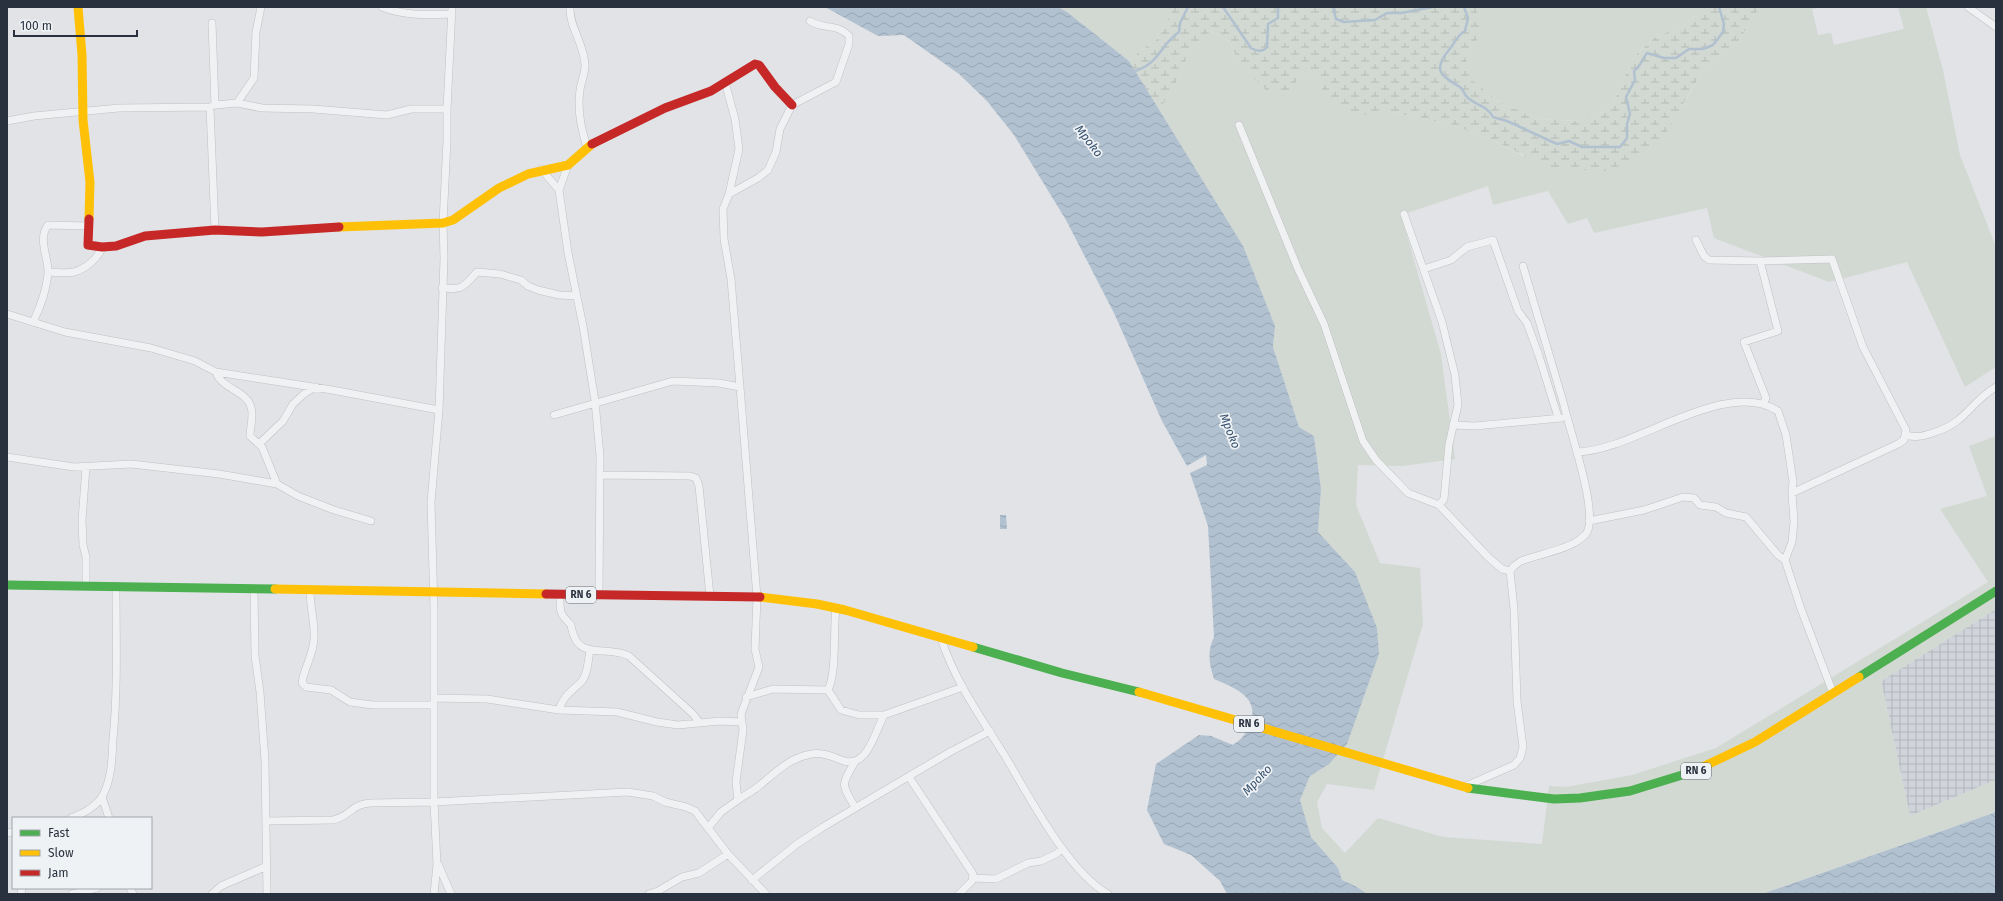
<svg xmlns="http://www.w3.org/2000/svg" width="2003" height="901" viewBox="0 0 2003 901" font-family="'Fira Sans',sans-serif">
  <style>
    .industrial { fill: url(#industrial-grid) }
    .green { fill: #d2d9d2 }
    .wetland { fill: url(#wetland-marsh) }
    .water { fill: url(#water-waves) }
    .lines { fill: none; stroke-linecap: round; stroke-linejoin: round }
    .stream { stroke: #b1c1d0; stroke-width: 2.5 }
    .street-casing { stroke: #bfc1c4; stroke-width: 8 }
    .street { stroke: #f0f1f3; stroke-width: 7 }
    .fast { stroke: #4caf50; stroke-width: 9 }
    .slow { stroke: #ffc107; stroke-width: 9 }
    .jam { stroke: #c62828; stroke-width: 9 }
    .labels { text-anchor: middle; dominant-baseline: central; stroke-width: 3.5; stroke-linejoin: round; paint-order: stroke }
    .shield { fill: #eff2f5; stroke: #646b75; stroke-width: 1 }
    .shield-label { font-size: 10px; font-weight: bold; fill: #29313e }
    .water-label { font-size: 12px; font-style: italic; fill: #36516f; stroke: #eff2f5 }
  </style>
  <defs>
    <pattern id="industrial-grid" width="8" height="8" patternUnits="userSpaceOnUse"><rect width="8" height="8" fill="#d0d3d9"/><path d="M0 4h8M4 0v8" fill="none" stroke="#b3b6bb"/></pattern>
    <pattern id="wetland-marsh" width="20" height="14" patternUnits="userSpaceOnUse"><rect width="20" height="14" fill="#d2d9d2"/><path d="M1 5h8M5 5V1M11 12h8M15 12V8" fill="none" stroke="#b4bbb5"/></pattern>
    <pattern id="water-waves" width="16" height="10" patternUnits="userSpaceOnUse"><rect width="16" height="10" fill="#b1c1d0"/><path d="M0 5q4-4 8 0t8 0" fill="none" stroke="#98a6b4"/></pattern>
  </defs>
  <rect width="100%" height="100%" fill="#e1e3e6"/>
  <path class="industrial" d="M1996,609v171l-86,36 -29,-135z"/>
  <path class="green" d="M1058,7h116l-18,33 -17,12 -10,9 -62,-49z
    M1475,7h229l-19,18 -31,13 -22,21 -21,50 -33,12 -40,-2 -39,-17 -29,-23 -5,-23 13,-18 -1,-28z
    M1760,7h65l-13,2 6,26 13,-2 3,12 70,-16 -6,-22h28l17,63 17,85 36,92v120l-31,20 -58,-125 -78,20 -115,-44 -7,-30 -113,25 -7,-15 -19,6 -20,-33 -55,14 -5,-19 -87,29 40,139 14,105 -53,7 -44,-1 -2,40 24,58 40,5 3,56 -49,166 -47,-6 -10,18 5,26 23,25 33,-35 65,19 99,7 7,-58 17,1 66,-12 84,-27 272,-166 -48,-73 47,-13 -18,-50 27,-10v173l-115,72 29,135 86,-36v32l-234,82h-395l-10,-7 -16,-7 -3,-12 -27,-31 -11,-37 10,-24 19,-12 39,-83 11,-27 -24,-82 -37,-40 3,-43 -7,-53 -15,-9 -26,-80 2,-21 -116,-215 20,-33 11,-29 20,-18 19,10 11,23 48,28 15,-21 16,5 5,21 45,15h20l64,13 39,15 31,16 159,-49 22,-38 32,-24z"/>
  <path class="wetland" d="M1174,7h301l7,13 -4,18 -13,18 6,23 28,23 39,17 40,2 33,-12 21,-50 22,-21 31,-13 19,-18h56l-24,38 -32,24 -39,66 -26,22 -31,14 -56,-2 -60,-29 -39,-15 -64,-13 -39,4 -26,-19 -5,-21 -16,-5 -14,21 -22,-1 -27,-27 -11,-23 -18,-10 -21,18 -11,29 -20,33 -30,-50 10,-9 17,-12z"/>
  <path class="water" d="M825,7h233l9,5 62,49 114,185 32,80 -2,21 26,80 15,9 7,53 -3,43 37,40 22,56 2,26 -32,90 -18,20 -19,12 -10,24 11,37 27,31 4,12 15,7 10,7h-140l-7,-13 -29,-26 -27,-11 -17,-34 9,-46 43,-29 12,1 22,9c11,-8 13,-11 18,-24 8,-25 -19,-34 -37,-42 -5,-16 -7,-27 0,-42l-6,-111 -18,-53 17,-8 -1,-10 -19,11 -25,-45 -48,-108 -48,-93 -52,-85 -27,-34 -28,-27 -55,-39 -26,1z
    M1000,515h6l1,14h-7z
    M1996,812v82h-234z"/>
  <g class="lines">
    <path class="stream" d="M1223,7l28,41c5,3 11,5 16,-1l1,-23 10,-6v-11
      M1333,7l3,12 8,3 31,-2 12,-7h14l32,-6
      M1464,7l4,11 -3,13c-8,4 -10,12 -16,19 -17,20 -8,26 11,37 4,3 4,7 7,10 8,8 21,9 26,20l14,4 50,23 12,-3 13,6h38l7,-9v-14l3,-10 -4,-17 9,-17 -1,-9c7,-5 8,-12 13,-18l17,5h12l13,-9h14l10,-4 10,-13 1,-8 -5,-17
      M1135,71c24,-7 25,-26 44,-39l1,-9 8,-16"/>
    <g class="street-casing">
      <path id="street" d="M382,7c22,9 46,8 70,7
        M570,7c-1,20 15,38 15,59 0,8 -4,16 -5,24 -3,20 1,39 7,57
        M1968,7l28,20
        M212,23l3,82
        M725,82l10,37 4,30 -10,45
        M237,103l17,-25 2,-46 5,-25
        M210,107l5,123
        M7,121l27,-5 85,-8 91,-1 5,-2 22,-2 25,5 51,1 74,6 24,-6h36
        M1239,125l59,144 26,55 39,117 13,19 32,33 31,12 49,52 14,12 8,2
        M541,169l18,21 9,63 15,73 12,75 5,55 -1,139
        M559,190l9,-25
        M1404,214l38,108 13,53 3,30 -9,39 -5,55 -5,6
        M1696,240l8,16 5,4 51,1 72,-2 31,88 43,83 -2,10 -6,4 -106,49
        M1760,261l18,70 -34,11 22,56 -3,6
        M1424,269l27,-9 16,-13 26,-7 25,71 9,12 12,33 19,61
        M48,272c8,0 18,2 26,0 11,-3 25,-14 28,-25
        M442,288c22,2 21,-1 35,-16l23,2 21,6 7,6 10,4 21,5 18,1
        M7,314l58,18 86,16 44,13 21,11 116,18 107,20
        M33,322c8,-16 13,-30 15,-48 1,-17 -11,-34 0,-49l40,1
        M216,372c4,16 31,19 35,35 3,8 -1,20 -1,29l12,11 15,37 21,12 36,14 37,11
        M554,415l119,-34 46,2 21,4
        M1453,425l22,1 86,-8
        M1905,435c12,3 20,1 30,-3 32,-10 35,-30 61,-45
        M259,444l24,-23 10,-17 12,-11 11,-6
        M1578,452c58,-2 146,-75 200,-41l8,24 7,47 -1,11 2,29 -2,20 -7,18 16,49 32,84
        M7,457l67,10 57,-3 88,10 58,10
        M86,467l-4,53 1,25 3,12v29
        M601,475l89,1 6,2 3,8 11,110
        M1589,521l55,-11 39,-13 11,1 6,7 16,2 10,6 20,4 32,38 7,5
        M254,590l1,66 5,36 5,69 2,133
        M310,591c0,16 5,31 4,47 0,16 -10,29 -12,45l4,4 25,3 19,12 22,3h62
        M560,595c0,17 -1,18 11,30 6,38 33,19 58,31l64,58 6,8
        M941,638c13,42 41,81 64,118 24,40 63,116 103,138
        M828,690c9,-18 5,-59 8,-82
        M746,697l27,-8 55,1 13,20 18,5h25
        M434,698l53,1 72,11 58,2 40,10 21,3 42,-4 21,1
        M559,710c4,-14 11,-17 21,-27 8,-6 8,-23 10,-33
        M909,777l64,97 -1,7 -13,13
        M1466,786l48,-21 6,-7 3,-11 -6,-46 -3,-92 -4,-38 4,-5 7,-5c15,-6 47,-12 58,-21 2,-2 5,-4 7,-6 14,-19 -17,-105 -22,-129l-41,-139
        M102,797l7,21
        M738,800c7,-5 15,-9 21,-14 16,-13 30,-28 52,-32 10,-2 20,2 30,6 26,11 34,-28 43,-45l79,-28
        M855,807c-14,-23 -14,-22 0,-45
        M71,818c11,-4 26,-12 32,-23 9,-18 9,-37 10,-56 5,-51 3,-102 3,-153
        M266,821l67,-1c18,-4 18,-16 38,-17l63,-1 194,-10 25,4 12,6 21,5 9,4 13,17
        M7,833l6,-1
        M438,864l13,30
        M973,878l23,1 32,-16 13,-2 15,-7 6,-5
        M752,880l45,-36 26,-17 127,-75 40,-21
        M130,888l3,6
        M21,894l1,-6
        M72,894l25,-6
        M212,894l9,-8 46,-20
        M434,894l3,-30 -3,-62v-194l-3,-106 8,-92 5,-152 -1,-35 4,-82v-32l5,-102
        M649,894l9,-3 24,-14 17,-4 29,-19
        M766,894l-38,-40 -20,-26 13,-16 17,-12 -2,-18 7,-52 -2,-16 18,-47 -4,-18 2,-52 -17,-210 -9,-108 -7,-40 -1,-30 6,-15 29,-16 10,-8 8,-18 4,-23 12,-24 44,-23 13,-38v-8c-12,-13 -25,-6 -39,-15"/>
    </g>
    <use href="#street" class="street"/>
    <path class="fast" d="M7,585l268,4
      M973,647l89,26 77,19
      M1859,677l137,-86
      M1468,788l86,11 26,-1 50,-7 62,-19"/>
    <path class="slow" d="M78,7l4,48 1,65 7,62 -1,37
      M339,227l104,-4 10,-3 46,-32 29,-14 40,-9 24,-21
      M275,589l271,5
      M760,597l57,7 28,6 128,37
      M1139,692l329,96
      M1692,772l63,-30 104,-65"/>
    <path class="jam" d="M592,144l73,-36 46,-17 44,-27 4,1 16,22 17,18
      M89,219l-1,26 14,2 14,-1 29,-10 70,-6 47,2 77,-5
      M546,594l214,3"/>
  </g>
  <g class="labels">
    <g class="shield">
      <rect x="566" y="587" width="30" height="16" rx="3"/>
      <rect x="1234" y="716" width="30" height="16" rx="3"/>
      <rect x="1681" y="763" width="30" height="16" rx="3"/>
    </g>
    <g class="shield-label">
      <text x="581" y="595">RN 6</text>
      <text x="1249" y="724">RN 6</text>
      <text x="1696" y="771">RN 6</text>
    </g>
    <g class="water-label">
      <text transform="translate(1089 141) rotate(52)">Mpoko</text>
      <text transform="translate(1230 431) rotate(68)">Mpoko</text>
      <text transform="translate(1257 780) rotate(-47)">Mpoko</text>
    </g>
  </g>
  <rect width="2003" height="901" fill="none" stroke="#29313e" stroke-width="16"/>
  <rect x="12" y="817" width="140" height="72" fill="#eff2f5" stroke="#a0a5ac"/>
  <rect x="20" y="830" width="20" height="6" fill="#4caf50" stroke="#a0a5ac"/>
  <text x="48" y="837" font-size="12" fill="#29313e">Fast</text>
  <rect x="20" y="850" width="20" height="6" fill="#ffc107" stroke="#a0a5ac"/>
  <text x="48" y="857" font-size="12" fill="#29313e">Slow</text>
  <rect x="20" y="870" width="20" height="6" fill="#c62828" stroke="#a0a5ac"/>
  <text x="48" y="877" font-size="12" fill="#29313e">Jam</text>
  <path d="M14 30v6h123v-6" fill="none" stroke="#29313e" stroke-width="2"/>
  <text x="20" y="30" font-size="12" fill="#29313e" stroke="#eff2f5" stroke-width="3" paint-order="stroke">100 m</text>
</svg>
